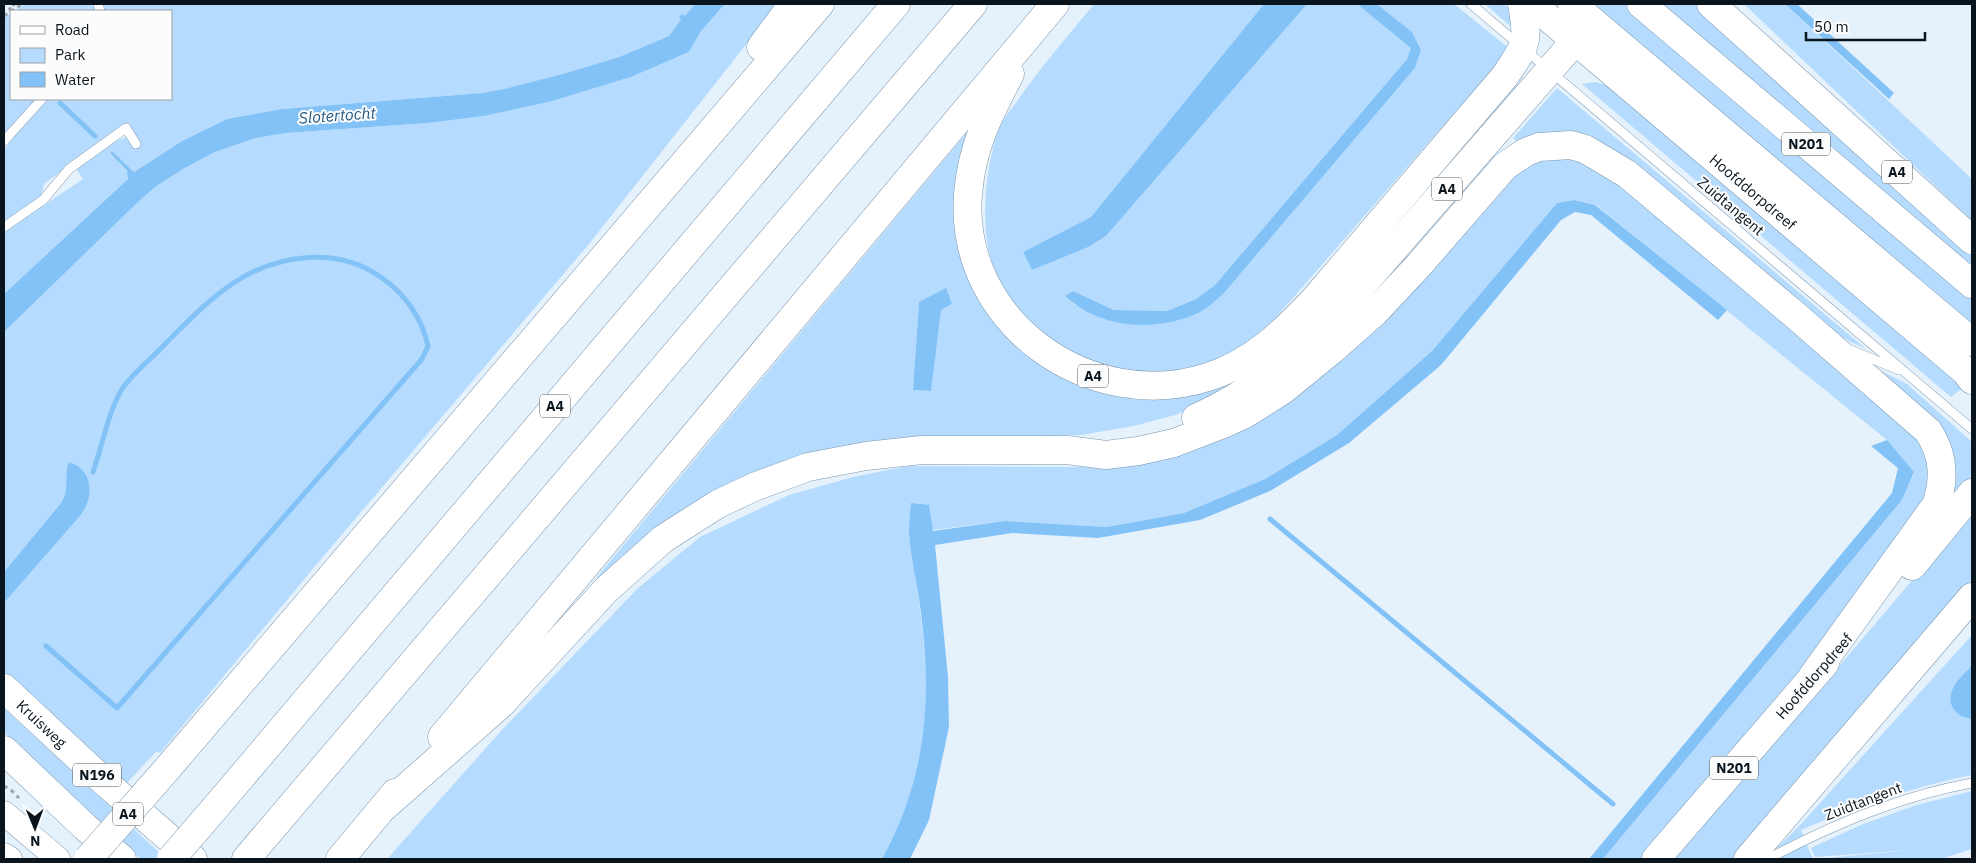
<svg xmlns="http://www.w3.org/2000/svg" width="1976" height="863" viewBox="0 0 1976 863" font-family="'IBM Plex Sans',sans-serif">
  <style>
    .green { fill: #b5dcfe; fill-rule: evenodd }
    .water { fill: #83c2f7 }
    .lines { fill: none; stroke-linecap: round; stroke-linejoin: round }
    .stream { stroke: #83c2f7; stroke-width: 5 }
    .lane-casing { stroke: #7a96ae; stroke-width: 10 }
    .secondary-casing { stroke: #7a96ae; stroke-width: 25 }
    .highway-casing { stroke: #7a96ae; stroke-width: 29 }
    .path { stroke: #9aa6af; stroke-width: 3; stroke-dasharray: 4 4; stroke-linecap: butt }
    .lane { stroke: #fff; stroke-width: 9 }
    .secondary { stroke: #fff; stroke-width: 24 }
    .highway { stroke: #fff; stroke-width: 28 }
    .highway-bridge-casing { stroke: #7a96ae; stroke-width: 29; stroke-linecap: butt }
    .highway-bridge { stroke: #fff; stroke-width: 28 }
    .labels { text-anchor: middle; dominant-baseline: central; stroke-width: 4; stroke-linejoin: round; paint-order: stroke }
    .shield { fill: #fcfcfc; stroke: #525a60; stroke-width: 1 }
    .shield-label { font-size: 14px; font-weight: bold; fill: #09141d }
    .street-label { font-size: 15px; fill: #09141d; stroke: #fcfcfc }
    .water-label { font-size: 16px; font-style: italic; fill: #225b87; stroke: #fcfcfc }
  </style>
  <rect width="100%" height="100%" fill="#e5f1fb"/>
  <path class="green" d="M25,4h69l2,7h-82z
    M103,4h592l-10,12 -6,1 3,3 -13,16 -50,21 -53,16 -62,16 -22,4 -200,16 -55,10 -45,22 -48,31 -22,-21 -2,2 18,20v6l-124,115v-62l79,-53 -7,-11 34,-25 17,-6 6,-4 -7,-10 -82,61 -3,14 -37,25v-73l17,-22 28,-29h122v-88h-67z
    M725,4h53l-189,240 -273,321 -156,188 -3,-2 -34,36 -119,-114v-70l80,-92 5,-27 -4,-10 -13,-11h-4l-1,29 -6,11 -57,69v-240l134,-130 17,-15 28,-18 32,-17 41,-14 30,-5 142,-10 56,-7 65,-14 82,-25 58,-25 12,-21z
    M1094,4h170l-173,213 -68,35 9,18 74,-34 201,-232h50l55,44 -5,11 -192,226 -19,14 -29,12 -53,-1 -41,-19 -8,5 10,9 22,11 103,-4 24,-19 191,-225 6,-18 -9,-18 -35,-28h77l56,45 -238,273c-7,6 -13,12 -20,18 -12,10 -49,25 -65,29 -37,11 -107,-4 -137,-28 -22,-16 -42,-42 -54,-67 -18,-40 -11,-103 2,-144 3,-9 11,-18 17,-26 24,-35 52,-67 79,-100z
    M1485,4h19l6,5 6,22z
    M1586,4h41l345,293v34z
    M1656,4h42l274,247v22z
    M1744,4h41l187,175v42z
    M11,13v86h25l-32,35v-116z
    M1596,82l23,7 345,298 -13,10 -369,-313z
    M1557,88l309,261 -54,-26 -186,-156 -104,-21 -9,-8z
    M974,124l-11,51 46,156 156,60 160,-74 -113,83 -37,15 -41,11 -53,9 -168,4 -102,15 -207,128 -7,-5zM919,302l33,2 -11,6 -11,81 -17,-1z
    M1556,156l36,7 47,29 291,258 5,37 -111,156 -183,216h-38l299,-359 12,-27 -27,-33 -291,-235 -22,-5 -17,3 -125,148 -95,84 -72,44 -81,34 -77,14 -102,-6 -96,12c11,73 24,147 12,220 -5,37 -21,73 -39,106h-495l114,-128 136,-142 63,-52 89,-42 64,-18 56,-11 167,1 86,-12 62,-22 273,-245 25,-20z
    M1846,353l61,31 65,58v33l-7,15 -13,19 -3,-43z
    M1972,510v77l-235,272h-62z
    M1972,635v30l-13,14 6,39 7,1v56c-60,12 -112,31 -169,54l-2,1 12,29h-47l35,-35z
    M4,708l162,151h-25l-91,-81 -46,-46z
    M1972,791v58l-31,10h-125l95,-9 -96,7 -4,-9 52,-24 54,-19z"/>
  <path class="water" d="M695,4h30l-24,27 -12,21 -58,25 -82,25 -65,14 -56,7 -142,10 -30,5 -41,14 -32,17 -28,18 -17,15 -134,130v-38l124,-115 -1,-8 -17,-18 2,-2 22,21 48,-31 45,-22 55,-10 200,-16 22,-4 62,-16 53,-16 50,-21 12,-16 -2,-3 3,-3 3,2z
    M1264,4h43l-201,232 -18,11 -56,23 -9,-18 68,-35z
    M1357,4h20l35,28 9,18 -6,18 -191,225c-7,6 -16,15 -24,19 -43,21 -100,17 -135,-16l8,-5 41,19 53,1 29,-12 19,-14 192,-226 4,-11z
    M1785,4h12l97,89 -5,6z
    M1574,200l21,5 132,105 -9,10 -127,-105 -16,-3 -14,8 -120,145 -92,78 -79,48 -70,29 -102,18 -86,-5 -77,12 13,132 1,50 -20,93 -19,39h-28c44,-80 50,-156 39,-246 -3,-27 -10,-53 -12,-79 0,-10 1,-21 2,-31l18,2 4,26 72,-10 102,6 77,-14 81,-34 72,-44 95,-84 125,-148z
    M946,288l6,16 -11,6 -10,81 -18,-1 6,-88z
    M1887,440l27,32 -12,28 -299,359h-14l303,-366 6,-25 -27,-22z
    M69,462c26,8 25,38 10,55l-75,86v-31l57,-69c10,-16 2,-28 8,-41z
    M1972,665v54c-14,-1 -26,-13 -20,-28 4,-11 13,-18 20,-26z"/>
  <g class="lines">
    <path class="stream" d="M60,103l35,33
      M1270,519l343,285
      M46,646l71,62 305,-349 6,-13c-6,-28 -23,-52 -46,-68 -44,-32 -103,-24 -147,4 -26,17 -49,41 -71,63 -13,14 -31,28 -42,44 -14,23 -20,58 -29,83"/>
    <g class="lane-casing">
      <path id="lane" d="M98,4l2,7
        M1471,4l501,425
        M4,141l38,-42
        M4,227l39,-27 26,-31 57,-41 10,16
        M1851,350l48,20
        M1768,859c65,-35 132,-63 204,-76"/>
    </g>
    <g class="secondary-casing">
      <path id="secondary" d="M4,813l54,46
        M4,855l6,4"/>
    </g>
    <g class="highway-casing">
      <g id="highway">
        <path id="s1" d="M1532,4l433,367 7,9"/>
        <path d="M1572,4l400,338"/>
        <path d="M1641,4l331,280"/>
        <path d="M1711,4l261,236"/>
        <path d="M761,47l32,-43"/>
        <path d="M1010,74c-22,42 -38,72 -42,120 -10,128 122,221 240,183 43,-13 76,-45 106,-77l191,-224c22,-33 24,-32 17,-72"/>
        <path d="M1196,418c58,-25 105,-67 148,-112l231,-265"/>
        <path d="M1912,566l60,-73"/>
        <path id="s2" d="M4,688l104,97 85,74"/>
        <path d="M442,737l613,-733"/>
        <path d="M4,750l81,77 37,32"/>
        <path d="M167,769l653,-765"/>
        <path d="M384,807l117,-103 105,-114 57,-51 55,-35 36,-17 54,-20 58,-11 56,-6h145l39,5 32,-4 36,-8 49,-19 22,-10 38,-24 49,-40 43,-38 44,-47 86,-99 21,-14 13,-5 32,-2 14,4 42,25 168,141 133,116c16,24 17,48 8,74l-124,172"/>
        <path d="M215,808l681,-804"/>
        <path d="M246,859l727,-855"/>
        <path d="M340,859l55,-66"/>
        <path d="M1656,859l169,-196"/>
        <path d="M1748,859l224,-262"/>
      </g>
    </g>
    <path class="path" d="M11,11l-2,-4 6,-3
      M4,16l18,-12
      M4,786l7,4 8,8"/>
    <use href="#lane" class="lane"/>
    <use href="#secondary" class="secondary"/>
    <use href="#highway" class="highway"/>
    <g class="highway-bridge-casing">
      <path id="highway-bridge" d="M88,859l79,-90
        M171,859l44,-51"/>
    </g>
    <use href="#highway-bridge" class="highway-bridge"/>
  </g>
  <g class="labels">
    <g class="shield">
      <rect x="1782" y="132.5" width="48" height="23" rx="4"/>
      <rect x="1882" y="160.5" width="30" height="23" rx="4"/>
      <rect x="1432" y="177.5" width="30" height="23" rx="4"/>
      <rect x="1078" y="364.5" width="30" height="23" rx="4"/>
      <rect x="540" y="394.5" width="30" height="23" rx="4"/>
      <rect x="1710" y="756.5" width="48" height="23" rx="4"/>
      <rect x="73" y="763.5" width="48" height="23" rx="4"/>
      <rect x="113" y="802.5" width="30" height="23" rx="4"/>
    </g>
    <g class="shield-label">
      <text x="1806" y="144">N201</text>
      <text x="1897" y="172">A4</text>
      <text x="1447" y="189">A4</text>
      <text x="1093" y="376">A4</text>
      <text x="555" y="406">A4</text>
      <text x="1734" y="768">N201</text>
      <text x="97" y="775">N196</text>
      <text x="128" y="814">A4</text>
    </g>
    <g class="street-label">
      <text stroke="none"><textPath href="#s1" startOffset="290">Hoofddorpdreef</textPath></text>
      <text transform="translate(1731 206) rotate(40)">Zuidtangent</text>
      <text transform="translate(1814 676) rotate(-49)">Hoofddorpdreef</text>
      <text stroke="none"><textPath href="#s2" startOffset="52">Kruisweg</textPath></text>
      <text transform="translate(1863 801) rotate(-21)">Zuidtangent</text>
    </g>
    <g class="water-label">
      <text transform="translate(337 115) rotate(-4)">Slotertocht</text>
    </g>
  </g>
  <rect width="1976" height="863" fill="none" stroke="#09141d" stroke-width="10"/>
  <rect x="10" y="10" width="162" height="90" fill="#fcfcfc" stroke="#9b9fa3"/>
  <rect x="20" y="26" width="25" height="8" fill="#ffffff" stroke="#9b9fa3"/>
  <text x="55" y="35" font-size="15" fill="#09141d">Road</text>
  <rect x="20" y="48" width="25" height="15" fill="#b5dcfe" stroke="#9b9fa3"/>
  <text x="55" y="60" font-size="15" fill="#09141d">Park</text>
  <rect x="20" y="72" width="25" height="15" fill="#83c2f7" stroke="#9b9fa3"/>
  <text x="55" y="85" font-size="15" fill="#09141d">Water</text>
  <g transform="translate(35 828) rotate(179)" stroke="#fcfcfc" stroke-width="4" paint-order="stroke">
  <path d="M0-4L9 19L0 12L-9 19Z" fill="#09141d"/>
  <text y="-8" font-size="14" font-weight="bold" text-anchor="middle" fill="#09141d">N</text>
  </g>
  <path d="M1806 32v8h119v-8" fill="none" stroke="#09141d" stroke-width="2.5"/>
  <text x="1814" y="32" font-size="15" fill="#09141d" stroke="#fcfcfc" stroke-width="4" paint-order="stroke">50 m</text>
</svg>
